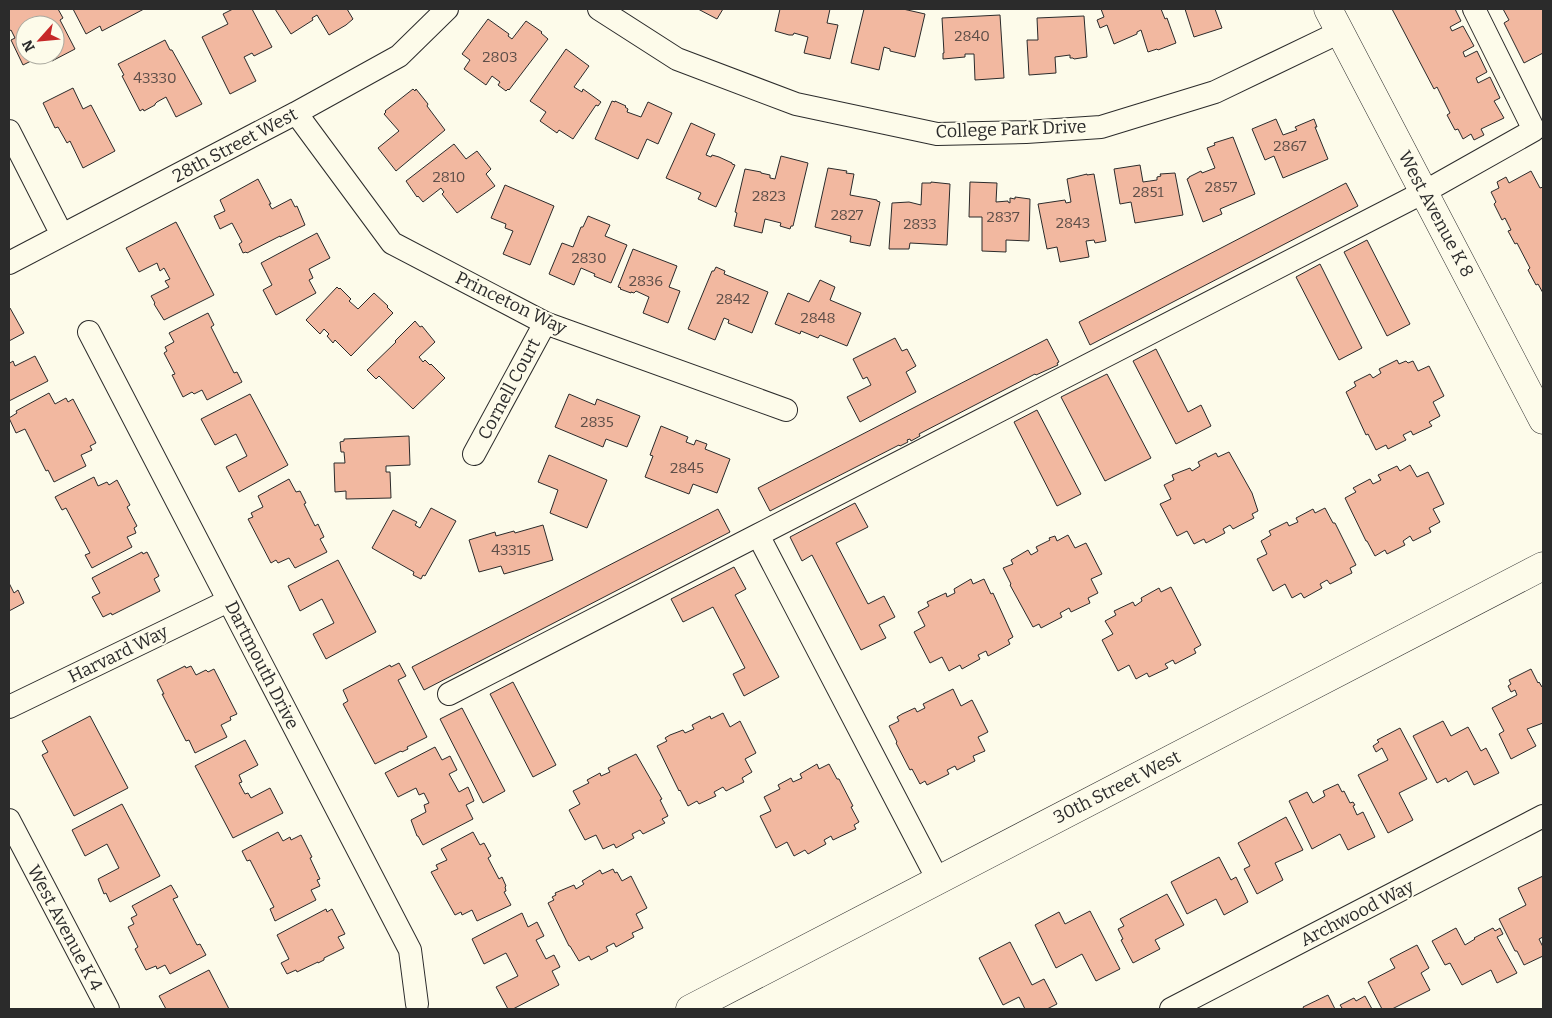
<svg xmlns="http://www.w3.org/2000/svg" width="1552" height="1018" viewBox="0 0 1552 1018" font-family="Bitter,serif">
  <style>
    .building { fill: #f2b8a0; stroke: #2b2b2b; fill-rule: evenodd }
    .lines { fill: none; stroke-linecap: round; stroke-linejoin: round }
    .street-casing { stroke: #2b2b2b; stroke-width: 24 }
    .secondary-casing { stroke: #2b2b2b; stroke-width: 29 }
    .primary-casing { stroke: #2b2b2b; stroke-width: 29 }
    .street { stroke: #fdfbea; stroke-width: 22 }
    .secondary { stroke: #fdfbea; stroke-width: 28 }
    .primary { stroke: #fdfbea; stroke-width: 28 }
    .labels { text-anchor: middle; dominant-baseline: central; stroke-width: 4; stroke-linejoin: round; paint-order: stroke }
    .number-label { font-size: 15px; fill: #5d4e48 }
    .street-label { font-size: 18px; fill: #2b2b2b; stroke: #fdfbea }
  </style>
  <rect width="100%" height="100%" fill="#fdfbea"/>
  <path class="building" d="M9,9h49l5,9 -3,2 15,29 -23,12 -2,-3 -7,3 -2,-5 -18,9 -12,-25 4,-2 -4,-8 -2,1zM25,25h30v30h-30z
    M73,9h71l-42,22 -2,-5 -14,8z
    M233,9h19l20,38 -18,9 -2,-3 -8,4 12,24 -26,13 -28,-57 26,-13 -5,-10z
    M275,9h72l6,10 -7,6 -17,10 -12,-20 -5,3 1,2 -22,14z
    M698,9h25l-6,10z
    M780,9h50l-3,14 11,2 -8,34 -26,-6 4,-16 -14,-4 -1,2h-4l-14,-4z
    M864,9h39l22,5 -10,43 -25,-6v-2l-6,-2 -5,23 -28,-7z
    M1101,9h60l4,10 2,-1 9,25 -18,7 -1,-1 -9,3 -7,-22 -4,2v2l-23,10 -7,-19 -7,3 -3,-8 7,-3z
    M1185,9h30l7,19 -28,9z
    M1392,9h63l6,12 -11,6 2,4 11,-5 11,20 -11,6 2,5 12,-6 10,21 -11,6 2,5 12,-6 10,21 -6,3 10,17 -23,11 3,6 -10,5 -3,-6 -8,5 -5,-10 -3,1 -8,-15 3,-2 -13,-26 -3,2z
    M1503,9h40v44l-19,10 -20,-40 5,-3z
    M1000,15l4,63 -29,2 -1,-26h-9v3l-22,2v-6h1l-2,-35z
    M1084,16l3,41 -13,2 -1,-1h-3v-3l-15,2 1,16 -27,2 -2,-35h11l-1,-22z
    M488,19l21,15 -1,2 4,3 14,-18 16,11 -1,1 7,6 -39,51 -1,-1 -2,2 -8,-6 2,-3 -8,-6 -6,9 -22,-16 6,-9 -8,-6z
    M165,40l5,10h2l30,54 -26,13 -10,-20 -9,5 -2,2v1l-11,6 -1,-2 -3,2 -18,-35 2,-1 -6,-11z
    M566,49l23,17 -15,21 8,5 1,-3 18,13 -3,4 -2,-1 -23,34 -14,-9 -2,3 -17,-12 6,-9 -16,-11z
    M73,88l10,21 8,-4 24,46 -32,17 -13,-27 -3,2 -9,-16 -3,1 -12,-25z
    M413,89l2,2 1,-2 12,15 -1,2 18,24 -49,41 -18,-23 21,-17 -15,-17 2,-2 -1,-1z
    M612,101l3,1v-1l11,5 -1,1 3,2 -1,3 14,5 7,-15 24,11 -14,31 -11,-5 -9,20 -43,-20z
    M1276,119l7,16 14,-5 -2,-3 19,-8 3,8h-2l13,32 -45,19 -9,-22 -9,4 -13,-31z
    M691,123l24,11 -9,21 5,2 1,-2 7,2 13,6v1l3,1 -19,42 -18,-8 3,-6 -35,-15z
    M1233,137l22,57 -35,15 2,5 -19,8 -16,-43 2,-1v-1l12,-6 1,2 13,-5 -8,-20 8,-3 -1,-2z
    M454,144l12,15 11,-8 14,18 -5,5 9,12 -38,27 -15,-19 2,-2 -3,-4 -18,14 -5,-6 -1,1 -11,-16z
    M781,156l27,7 -15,63h-2l-1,3 -10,-3 1,-3 -16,-4 -3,14 -28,-7 3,-13 -2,-1 10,-43 16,3v1l9,2v3l5,1z
    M1140,165l3,17 14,-2v-3l4,-1 -1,-2 15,-1 8,42 -48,8 -4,-21 -11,2 -6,-35z
    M828,168l19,3 -1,2 8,1 -4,21 27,5v1l3,1 -10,44 -20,-4 1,-6 -36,-9z
    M1531,171l9,17 3,-1v106l-5,-9 -2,1 -8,-15 2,-2 -13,-25 -2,1 -7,-13 3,-1 -6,-12 -3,2 -8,-16 2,-2 -5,-10 8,-4 -2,-6 9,-5 3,6z
    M1087,174v1l7,-1 12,67 -11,2 -1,-3 -8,1 3,16 -29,5 -3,-15 -10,2 -9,-45 27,-4 1,3 5,-1 -4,-23z
    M258,179l13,25h-2l3,5 19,-10 4,8 2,-1 8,19 -25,12v-1l-33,17 -1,-1 -3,1 -4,-9 3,-2 -10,-19 -12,6 -6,-13 11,-5 -5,-11z
    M931,182l19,2 -3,61 -37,-2 -1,6h-20l3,-46 17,-1 12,3 1,-22h9z
    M970,182l27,1 -1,19 12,-1v1l2,1v-5l5,1v-2l15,2 -1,42 -23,-1v12l-24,-1v-34h-13z
    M1346,183l12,23 -268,139 -11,-23z
    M505,185l49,21 -24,59 -27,-11 10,-23 -8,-3 1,-4 -15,-6z
    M588,216l22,9 -5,11 22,9 -16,38 -17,-7 1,-2 -14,-6 -7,17 -25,-11 13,-31 11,4 8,-20h2z
    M176,222l38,73 -50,25 -10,-16 1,-1 -4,-7 18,-9 -4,-6 5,-2 -6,-11 -4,3 -3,-8 -18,9 -13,-24z
    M317,233l13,25 -21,11 4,9 -4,2 7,13 -40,22 -13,-25 9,-5 -11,-22z
    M1367,240l43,84 -23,12 -43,-84z
    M633,249l44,17 -8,21 11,4 -12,32 -25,-10 6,-16 -13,-6 -2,2 -3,-1v1l-11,-4 1,-1 -3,-1z
    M1320,264l42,84 -23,12 -43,-83z
    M716,267l9,4 -1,3 44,18 -16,41 -24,-10 1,-3 -5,-2 -9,22 -27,-11 24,-58h2z
    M820,280l15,7 -5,13 31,13 -14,33 -27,-11 -2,3 -17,-7 -1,3 -25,-10 13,-31 21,9z
    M337,287l2,2 1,-1 11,11 -2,2 9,8 16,-16 14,13 -1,1 6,6 -42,43 -16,-16 -2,3 -6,-7 2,-2 -5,-5 -4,5 -14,-14z
    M10,308l14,25 -15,8v-32z
    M208,313l6,12 -3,2 23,46 3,-1 5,10 -35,18 -5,-10 -8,4 -2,-2 -9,5 -11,-22 3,-1 -11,-21 3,-2 -2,-4 9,-5 -5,-9z
    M415,321l5,6 2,-1 13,16 -16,15 4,5 2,-2 5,5 1,-1 14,14 -32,31 -34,-33 -3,3 -9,-9 29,-28 -1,-1z
    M895,338l7,13 5,-2 9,17 -10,6 10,20 -56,30 -13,-25 24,-12 -4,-8 -4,2 -10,-20z
    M1047,339l12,23 -2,1 1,2 -22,10 -1,-1 -116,60 1,2 -9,5 -1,-2 -3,1 1,2 -8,4 -1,-1 -129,66 -12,-23z
    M1156,349l32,63 13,-7 10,21 -35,18 -43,-83z
    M35,356l13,25 -39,20v-40l1,2 3,-2 2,5z
    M1397,360l2,4 7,-3 2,2 5,-2 5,10 11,-5 15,30 -11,6 7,14 -11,6 3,4 -19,9 -2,-4 -8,4 3,5 -18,9 -2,-4 -10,5 -8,-16 -2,1 -20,-43 10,-6 -2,-4 16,-8 3,4 8,-5 -2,-4z
    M1107,374l44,84 -46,23 -44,-84z
    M49,393l6,11 11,-6 2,4 5,-3 23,44 -6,3 2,4 -11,5 5,11 -32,16 -6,-12 -2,1 -21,-42 -9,4 -7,-15 8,-5 -1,-2z
    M250,394l38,71 -49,27 -13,-25 21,-11 -11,-22 -21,11 -14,-26z
    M569,394l26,11 2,-6 43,17 -13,31 -21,-8 -3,8 -48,-20z
    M1037,410l44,84 -24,12 -43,-84z
    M661,426l27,11 -2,5 8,3 2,-5 11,4 -2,5 25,10 -13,34 -24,-9 -4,10 -44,-17 8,-21 -3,-1z
    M409,436l1,29 -24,1v6h4l1,26 -45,1v-8l-11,1 -1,-29h11l-1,-11h-3l-1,-10 4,-1v-2z
    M1229,452l23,41 6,18 -6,3 2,4 -21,11 -3,-4 -7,4 2,4 -19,10 -2,-4 -10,5 -7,-13 -10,5 -17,-32 11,-5 -7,-14 10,-5 -2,-5 18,-7 2,3 8,-5 -2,-4 18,-9 2,4z
    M549,455l58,25 -20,48 -37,-15 8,-23 -20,-8z
    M1410,465l7,12 11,-5 16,32 -11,5 7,13 -11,6 2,4 -18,9 -3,-5 -7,5 2,4 -18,9 -2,-4 -10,6 -8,-15h-1l-21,-43 11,-6 -3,-4 17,-9 3,5 8,-4 -3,-5 19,-9 3,5z
    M94,477l4,9 9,-4 2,3 8,-5 13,25 -3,2 10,19 -3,2 2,5 -9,4 5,10 -40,21 -7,-13 5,-2 -24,-45 -4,2 -7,-13z
    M289,479l7,13 4,-1 6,12 -2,1 11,22 3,-2 6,13 -4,2 7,13 -32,16 -6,-10 -11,5 -2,-3 -5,3 -23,-44 5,-2 -2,-4 12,-6 -5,-11z
    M855,503l13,24 -32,16 32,61 16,-8 11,21 -16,8 7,13 -25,12 -49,-95 -10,6 -12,-24z
    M431,508l25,13 -31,55 -2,-1 -2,4 -8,-4 1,-3 -42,-24 21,-38 24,12 -2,3 5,3z
    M1325,508l8,15h2l21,42 -6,3 2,5 -22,11 -3,-4 -7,4 2,4 -18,10 -3,-5 -9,5 -7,-14 -12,7 -16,-32 10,-5 -6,-13 10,-6 -2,-4 18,-9 2,4 9,-4 -2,-4 17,-9 2,4z
    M718,509l12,23 -306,158 -12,-23z
    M543,525l10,35 -49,14 -3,-8 -22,6 -10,-32 26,-8 1,4 18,-5 1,2z
    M1068,535l7,13 11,-5 16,31 -11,5 7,14 -10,5 2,5 -19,9 -2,-4 -9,5 2,4 -21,11 -2,-4 -6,3 -23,-42 1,-1 -8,-16 10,-4 -2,-4 17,-10 3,5 7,-4 -2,-4 14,-7 -1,-2 6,-2 2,5z
    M142,552l1,2 4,-2 12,24 -5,3 6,12 -48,24 -1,-2 -8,4 -11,-20 8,-4 -8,-15z
    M338,560l38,72 -50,27 -13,-25 21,-11 -12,-24 -22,12 -12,-25z
    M734,567l12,22 -11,6 44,82 -35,19 -11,-22 12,-6 -32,-61 -30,15 -12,-23z
    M971,579l2,5 11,-5 7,15 2,-1 20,44 -5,3 2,4 -22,12 -2,-5 -8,4 2,4 -18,10 -2,-4 -11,6 -7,-14 -12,6 -16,-31 11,-6 -7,-14 11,-6 -2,-4 19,-9 1,4 8,-4 -1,-4z
    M9,583l5,10 4,-3 6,13 -15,8z
    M1171,587l30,58 -7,4 2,4 -21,11 -2,-4 -8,4 3,4 -19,9 -2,-4 -11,6 -7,-14 -11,6 -16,-31 11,-6 -8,-13 11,-6 -2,-4 19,-9 2,4 7,-5 -1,-3 18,-10 2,4z
    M399,663l7,13 -8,4 29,57 -20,10 1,2 -6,3 -1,-1 -26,13 -32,-60 5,-3 -5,-11 47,-25 1,2z
    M185,666l1,2 5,-2 5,9 10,-5 2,2 6,-3 23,45 -7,3 1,3 -10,5 6,12 -32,16 -6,-13 -3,1 -24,-47h2l-7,-14z
    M1531,669l7,14 1,-1 3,5 1,-1v37l-16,6 9,17 -25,13 -12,-25 5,-3 -12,-23 25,-13 -2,-5 -4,2 -3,-6 3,-2 -2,-4z
    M513,682l43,83 -23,12 -43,-83z
    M953,689l8,17 11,-6 16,32 -10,5 7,14 -12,5 2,5 -18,9 -2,-4 -8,4 2,4 -22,11 -2,-4 -5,3 -8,-15 -2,1 -14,-27 1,-1 -8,-16 10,-5 -2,-4 5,-3 13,-6 2,4 8,-4 -2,-4z
    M462,708l43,83 -22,12 -43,-84z
    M723,713l7,14 10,-6 16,32 -11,6 7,13 -10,6 2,4 -18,9 -3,-4 -9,5 2,4 -17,8 -2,-3 -9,5 -8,-16 -1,1 -22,-45 10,-5 -2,-3 5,-3 13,-5 2,3 9,-4 -2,-4 18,-9 1,3z
    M90,716l38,72 -54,28 -32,-61 6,-3 -6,-11z
    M1443,721l8,15 17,-9 13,24 5,-3 13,25 -25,12 -7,-14 -19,11 -2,-4 -9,5 -24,-47z
    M1400,728l27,51 -28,14 14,27 -25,13 -30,-58 30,-15 -6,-12 -6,4 -3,-6 6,-4 -2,-2z
    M245,740l13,25 -19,10 3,7 -3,1 6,11 3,-1 3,5 19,-10 13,25 -50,25 -38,-72z
    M435,747l7,13 8,-4 7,14 -8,4 10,18 9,-5 6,14 -8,4 7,14 -50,26 -5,-9h-1l-6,-16 15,-8 -2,-7 5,-2 -5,-10 -5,2 -3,-7 -18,9 -13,-24z
    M636,754l26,45 -2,1 8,16 -6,3 3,4 -22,11 -3,-4 -8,4 2,4 -18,10 -2,-4 -11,5 -7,-14 -11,5 -16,-30 11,-6 -7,-13 16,-8 -2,-3 13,-7 1,3 9,-4 -2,-4z
    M817,764l2,5 10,-5 8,15h2l14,27 -2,1 8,15 -5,3 2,4 -23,11 -2,-4 -7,4 2,4 -18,10 -3,-4 -11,6 -7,-14 -11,6 -16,-32 11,-5 -7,-14 16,-8 -2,-4 13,-7 2,4 9,-4 -2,-4z
    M1338,784l4,8 2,-1 6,12 3,-1 2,3 -2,1 4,9 6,-3 12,25 -27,13 -8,-16 -28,15 -23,-48 18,-9 6,11 12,-7 -2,-5z
    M122,804l38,72 -50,26 -4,-9 -2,1 -6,-15 21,-11 -12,-24 -22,12 -13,-26z
    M1286,817l17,33 -28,13 8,17 -26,14 -13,-25 6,-3 -12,-23z
    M278,832l5,9 7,-4 1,3 10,-5 11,22 -2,1 10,21 -3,1 3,6 -9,4 5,10 -41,21 -5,-12 4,-2 -24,-47 -3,1 -5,-10z
    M473,832l7,13 4,-2 7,13 -3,2 11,21 3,-2 4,9 -1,1 1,4 -2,1 7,13 -34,16 -5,-11 -10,5 -1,-3 -6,3 -24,-43 7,-3 -2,-4 11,-5 -6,-11z
    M1219,857l12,23 5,-3 12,25 -24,13 -8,-16 -29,15 -16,-32z
    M613,869l2,4 2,-1 5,9 9,-5 16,32 -11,6 7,14 -11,5 2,4 -18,10 -2,-4 -8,4 2,4 -17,9 -2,-4 -10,5 -9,-15h-1l-21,-43 6,-3 -2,-3 4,-2 -1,-2 19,-8 2,4 8,-5 -2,-3 18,-11 2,4z
    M1543,876v61l-4,2 4,8v9l-19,9 -7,-14h-2l-16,-32 27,-14 -8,-17z
    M171,885l7,12 -5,2 24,46 3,-1 6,11 -36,19 -5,-9 -8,4 -1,-3 -10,4 -11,-21 3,-2 -10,-20 6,-3 -3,-6 6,-3 -5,-9z
    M1167,894l17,31 -29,15 5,9 -27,14 -12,-23 2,-1 -5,-10 6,-3 -4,-7z
    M326,909l1,3 5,-3 13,25 -7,3 6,11 -20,10v2l-6,3v-1l-21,10 -1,-2 -9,4 -6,-11 8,-4 -12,-24z
    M1090,911l30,58 -24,12 -14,-27 -26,14 -21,-43 24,-13 6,12z
    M522,913l6,14 9,-5 7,14 -8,4 10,19 8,-4 6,12 -8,4 7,14 -46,24h-5l-12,-22 22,-11 -12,-23 -22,11 -12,-25z
    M1456,928l9,17 10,-6 -1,-1 19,-10 2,3 5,-3 3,6 -6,3 20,36 -20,10 -6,-13 -29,15 -12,-22 -5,2 -13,-24z
    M1010,942l22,43 12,-6 13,25 -10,5h-22l-6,-12 -16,8 -24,-47z
    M1417,945l12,23 -8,5 9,17 -38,19h-10l-14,-27 27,-14 -5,-9z
    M209,970l20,39h-63l-7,-13z
    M1328,995l7,14h-31l-1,-2z
    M1365,996l7,13h-33l3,-1 -2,-3 14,-7 2,3z"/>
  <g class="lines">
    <g class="street-casing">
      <path id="street" d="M599,9l78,50 119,45 141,30 89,-2 75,-5 114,-35 125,-60
        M296,113l96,130 153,80 241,87
        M9,131l53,104
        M9,263l287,-150 103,-57 48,-47
        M89,332l321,618 7,54
        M474,454l71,-131
        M449,694l309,-159
        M9,707l219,-106
        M9,820l99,189
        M938,880l-180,-345 666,-343 110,-62 -60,-121
        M1171,1009l372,-193"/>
    </g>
    <g class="secondary-casing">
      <path id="secondary" d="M1328,9l215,411"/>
    </g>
    <g class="primary-casing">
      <path id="primary" d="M690,1009l853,-443"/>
    </g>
    <use href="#street" class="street"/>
    <use href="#secondary" class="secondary"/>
    <use href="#primary" class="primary"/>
  </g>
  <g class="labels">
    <g class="number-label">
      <text x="972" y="36">2840</text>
      <text x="500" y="57">2803</text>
      <text x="155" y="78">43330</text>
      <text x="1290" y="146">2867</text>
      <text x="449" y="177">2810</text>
      <text x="1221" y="187">2857</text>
      <text x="1148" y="192">2851</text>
      <text x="769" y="196">2823</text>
      <text x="847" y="215">2827</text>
      <text x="1003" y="217">2837</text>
      <text x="1073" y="223">2843</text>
      <text x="920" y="224">2833</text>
      <text x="589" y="258">2830</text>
      <text x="646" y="281">2836</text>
      <text x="733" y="299">2842</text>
      <text x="818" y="318">2848</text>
      <text x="597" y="422">2835</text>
      <text x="687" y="468">2845</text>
      <text x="511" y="550">43315</text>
    </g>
    <g class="street-label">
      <text transform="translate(1011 129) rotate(-2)">College Park Drive</text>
      <text transform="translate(235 145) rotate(-28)">28th Street West</text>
      <text transform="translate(1436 214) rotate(62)">West Avenue K 8</text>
      <text transform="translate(511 303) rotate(26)">Princeton Way</text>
      <text transform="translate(509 389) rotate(-62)">Cornell Court</text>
      <text transform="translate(118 654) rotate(-26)">Harvard Way</text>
      <text transform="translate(262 665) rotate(63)">Dartmouth Drive</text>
      <text transform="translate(1117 787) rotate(-27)">30th Street West</text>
      <text transform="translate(1357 913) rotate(-27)">Archwood Way</text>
      <text transform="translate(65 928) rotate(62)">West Avenue K 4</text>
    </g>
  </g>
  <rect width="1552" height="1018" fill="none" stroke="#2b2b2b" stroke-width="20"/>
  <g transform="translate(40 40) rotate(243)"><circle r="24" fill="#fdfbea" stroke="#a9a89e"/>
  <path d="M0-4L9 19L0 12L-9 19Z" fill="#c62828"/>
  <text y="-8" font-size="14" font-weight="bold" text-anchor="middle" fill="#2b2b2b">N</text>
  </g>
</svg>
